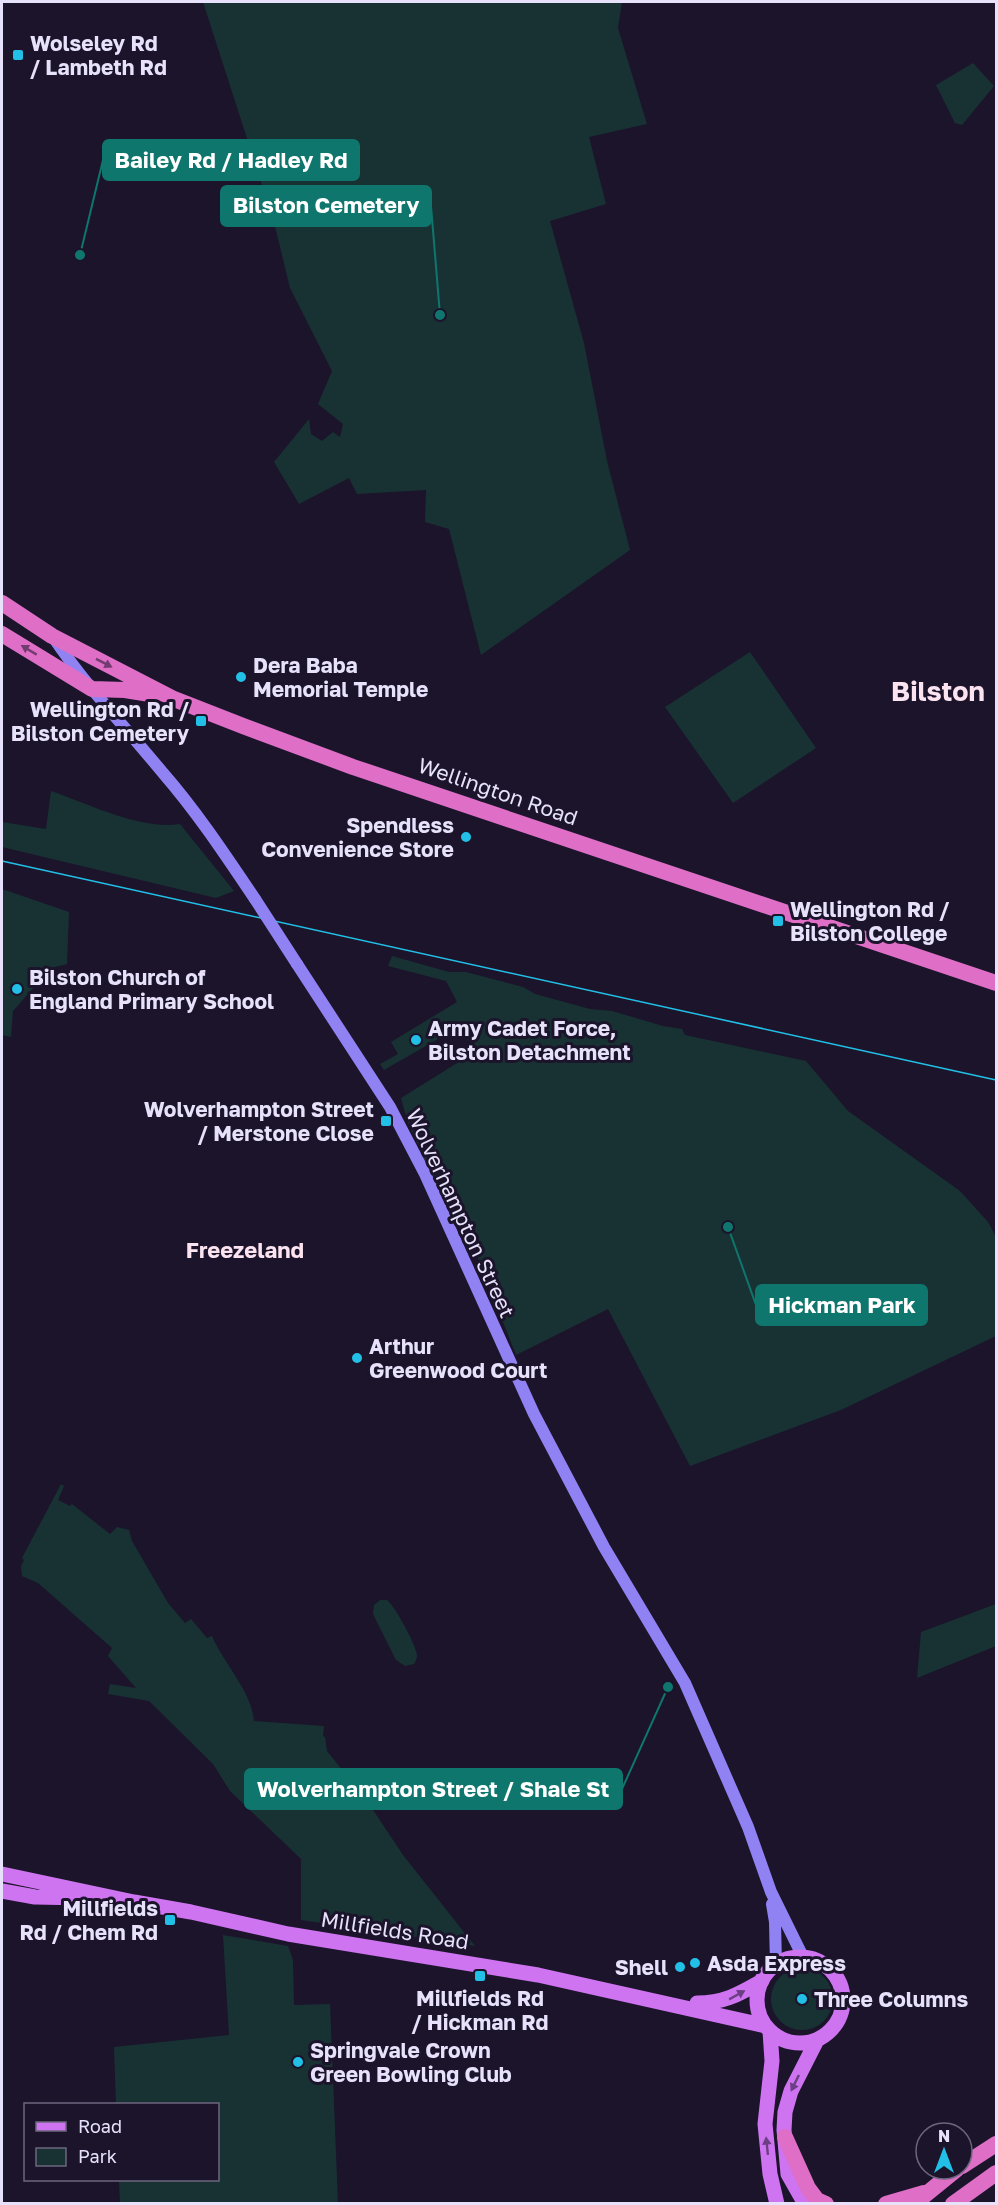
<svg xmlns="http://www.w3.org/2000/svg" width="998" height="2205" viewBox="0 0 998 2205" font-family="'Golos Text',sans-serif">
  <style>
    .green { fill: #183234 }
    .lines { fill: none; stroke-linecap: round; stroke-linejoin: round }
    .secondary { stroke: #9082f2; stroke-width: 12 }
    .primary { stroke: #ce74f0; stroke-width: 15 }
    .trunk { stroke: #de6ec6; stroke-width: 16 }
    .tram { stroke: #22c0e7; stroke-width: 1.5 }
    .secondary-bridge { stroke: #9082f2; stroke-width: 12 }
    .oneway { fill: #733c71 }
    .oneway2 { fill: #6c3f84 }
    .poi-dot { fill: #22c0e7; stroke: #1b142b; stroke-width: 2 }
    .labels { text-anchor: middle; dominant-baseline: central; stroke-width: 6; stroke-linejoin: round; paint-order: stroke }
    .poi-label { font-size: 21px; font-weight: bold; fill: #e7e1fc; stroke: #1b142b; text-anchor: start }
    .street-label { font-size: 21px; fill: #e7e1fc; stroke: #1b142b }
    .neighbourhood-label { font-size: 22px; font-weight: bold; fill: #fce3f0; stroke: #1b142b }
    .district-label { font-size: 27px; font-weight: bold; fill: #fce3f0; stroke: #1b142b }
    .leader { fill: none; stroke: #0f766e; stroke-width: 2 }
    .callout-dot { fill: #0f766e; stroke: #1b142b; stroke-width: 2 }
    .callout { fill: #0f766e; stroke: #0f766e; stroke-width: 2 }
    .callout-label { font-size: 22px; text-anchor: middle; font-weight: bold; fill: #fff }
  </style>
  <rect width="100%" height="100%" fill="#1b142b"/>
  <path class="green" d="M203,2h419l-4,26 29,96 -58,13 17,67 -56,17 34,122 23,118 23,89 -149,105 -32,-126 -24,-7 1,-32 -69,4 -8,-16 -50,26 -25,-42 35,-43 2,15 11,7 11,-9 7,5 3,-13 -25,-20 14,-33 -42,-83 -16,-66z
    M973,63l21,23 -32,39 -7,-2 -19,-38z
    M750,652l66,96 -83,55 -68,-96z
    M51,791c38,13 89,39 129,33l54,67 -18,7 -214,-51v-25l44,7z
    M2,889l67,23 -2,52 -16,4 -38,43 -2,26 -9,-2z
    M392,956l57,16h17l57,15 12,7 55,15 22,2 51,15 19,3 3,6 121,26 42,50 112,80 28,31 8,15v99l-155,74 -151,56 -82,-157 -92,46 -48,-122 -5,-10 -10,-7 -27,-52 -19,-44 -6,-22 77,-48 -9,-10 -17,-9 -68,39 -4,-6 18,-10 -7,-12 66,-40 -11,-21 -58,-15z
    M61,1484l3,2 -6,14 12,6 2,-2 38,30 7,-7 12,3 3,11 36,62 17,20 6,-4 16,19 5,-2c12,28 40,56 42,85l70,5 -1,10 2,1 2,14 38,47 38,57 72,91 -174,-26v-61l-71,-68 -17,-27 -64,-63 -41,-7 2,-10 26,4 -28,-32 4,-8 -74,-65 -16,-7 -1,-10 3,-6 -2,-2z
    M380,1600h7c8,6 29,45 30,55 0,4 -1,5 -3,9l-9,2 -9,-6 -23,-46 1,-9z
    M996,1604v42l-79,32 4,-46z
    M223,1935l65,11 5,14 1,45 36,-1 8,199h-218l-1,-23h99v-76h-102l-2,-57 115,-12z
    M771 1999a31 31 0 1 1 62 0a31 31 0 1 1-62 0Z"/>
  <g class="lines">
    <path class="secondary" d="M53,637c33,49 73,91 110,136 34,39 63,83 92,126
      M297,964l93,143 35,67 109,240 70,133 81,136 63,144 23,65 32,65
      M772,1904l3,18 1,43"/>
    <path class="primary" d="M2,1874l132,28 57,10 97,22 250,41 228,51
      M2,1891l33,6 49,1
      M757 2000a43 43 0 1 1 86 0a43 43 0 1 1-86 0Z
      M697,2003c28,0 42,-9 65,-22
      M770,2031l2,30 -7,63 5,50 7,30
      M805,2204l-17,-30 -4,-44 1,-18 6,-21 26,-51"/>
    <path class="trunk" d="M2,603l50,33 122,63 69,27 110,41 643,216
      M2,634l90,55 33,1 31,5
      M785,2137l23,51 9,12 9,4
      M962,2166l34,-22
      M886,2204l38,-11
      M914,2204l43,-35
      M953,2204l43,-31"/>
    <path class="tram" d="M2,861l994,219"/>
    <path class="secondary-bridge" d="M255,899l42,65"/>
  </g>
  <defs><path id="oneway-solid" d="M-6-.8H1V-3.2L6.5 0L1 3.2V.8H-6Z" transform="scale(1.5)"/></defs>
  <g class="oneway">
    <use href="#oneway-solid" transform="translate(29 650) rotate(-149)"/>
    <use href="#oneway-solid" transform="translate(104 663) rotate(27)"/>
  </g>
  <g class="oneway2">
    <use href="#oneway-solid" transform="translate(737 1995) rotate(-29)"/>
    <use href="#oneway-solid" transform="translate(795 2083) rotate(116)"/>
    <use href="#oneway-solid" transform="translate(767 2146) rotate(-96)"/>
  </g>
  <g class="poi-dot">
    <rect x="12" y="49" width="12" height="12" rx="3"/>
    <circle cx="241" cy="677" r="6"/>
    <rect x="195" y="715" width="12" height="12" rx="3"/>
    <circle cx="466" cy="837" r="6"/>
    <rect x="772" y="915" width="12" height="12" rx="3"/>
    <circle cx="17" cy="989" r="6"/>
    <circle cx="416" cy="1040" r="6"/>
    <rect x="380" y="1115" width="12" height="12" rx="3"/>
    <circle cx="357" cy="1358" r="6"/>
    <rect x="164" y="1914" width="12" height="12" rx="3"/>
    <circle cx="695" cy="1963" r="6"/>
    <circle cx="680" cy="1967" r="6"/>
    <rect x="474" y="1970" width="12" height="12" rx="3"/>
    <circle cx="802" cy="1999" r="6"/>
    <circle cx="298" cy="2062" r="6"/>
  </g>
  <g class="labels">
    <g class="poi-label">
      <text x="30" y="43">Wolseley Rd<tspan x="30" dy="24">/ Lambeth Rd</tspan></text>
      <text x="253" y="665">Dera Baba<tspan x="253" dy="24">Memorial Temple</tspan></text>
      <text x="189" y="709" text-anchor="end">Wellington Rd /<tspan x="189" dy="24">Bilston Cemetery</tspan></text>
      <text x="454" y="825" text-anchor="end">Spendless<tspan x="454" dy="24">Convenience Store</tspan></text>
      <text x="790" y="909">Wellington Rd /<tspan x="790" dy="24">Bilston College</tspan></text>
      <text x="29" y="977">Bilston Church of<tspan x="29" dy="24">England Primary School</tspan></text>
      <text x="428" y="1028">Army Cadet Force,<tspan x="428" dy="24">Bilston Detachment</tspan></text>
      <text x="374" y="1109" text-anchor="end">Wolverhampton Street<tspan x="374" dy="24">/ Merstone Close</tspan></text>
      <text x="369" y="1346">Arthur<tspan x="369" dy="24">Greenwood Court</tspan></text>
      <text x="158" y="1908" text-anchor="end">Millfields<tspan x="158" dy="24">Rd / Chem Rd</tspan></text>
      <text x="707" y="1963">Asda Express</text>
      <text x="668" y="1967" text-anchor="end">Shell</text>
      <text x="480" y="1998" text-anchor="middle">Millfields Rd<tspan x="480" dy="24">/ Hickman Rd</tspan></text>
      <text x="814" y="1999">Three Columns</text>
      <text x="310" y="2050">Springvale Crown<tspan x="310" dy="24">Green Bowling Club</tspan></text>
    </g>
    <g class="street-label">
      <text transform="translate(498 791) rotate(19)">Wellington Road</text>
      <text transform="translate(461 1213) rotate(65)">Wolverhampton Street</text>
      <text transform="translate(395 1930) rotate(9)">Millfields Road</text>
    </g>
    <g class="neighbourhood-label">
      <text x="245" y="1249">Freezeland</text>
    </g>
    <g class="district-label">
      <text x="938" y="691">Bilston</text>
    </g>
  </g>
  <path class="leader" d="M80 255L103 160M440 315L431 206M728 1227L756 1305M668 1687L622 1789"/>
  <g class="callout-dot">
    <circle cx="80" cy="255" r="6"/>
    <circle cx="440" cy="315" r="6"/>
    <circle cx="728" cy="1227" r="6"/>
    <circle cx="668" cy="1687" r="6"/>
  </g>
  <g class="callout">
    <rect x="103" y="140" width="256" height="40" rx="6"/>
    <rect x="221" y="186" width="210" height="40" rx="6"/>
    <rect x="756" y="1285" width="171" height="40" rx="6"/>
    <rect x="245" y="1769" width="377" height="40" rx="6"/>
  </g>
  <g class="callout-label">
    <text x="231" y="168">Bailey Rd / Hadley Rd</text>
    <text x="326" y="213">Bilston Cemetery</text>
    <text x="842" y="1313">Hickman Park</text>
    <text x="433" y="1797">Wolverhampton Street / Shale St</text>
  </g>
  <rect width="998" height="2205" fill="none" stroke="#e7e1fc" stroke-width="6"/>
  <rect x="24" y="2103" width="195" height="78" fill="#1b142b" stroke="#6d667f" stroke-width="1.5"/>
  <rect x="36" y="2122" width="30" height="9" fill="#ce74f0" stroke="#6d667f" stroke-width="1.5"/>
  <text x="78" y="2133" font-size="18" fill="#e7e1fc">Road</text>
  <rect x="36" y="2148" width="30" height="18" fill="#183234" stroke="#6d667f" stroke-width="1.5"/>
  <text x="78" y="2163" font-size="18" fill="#e7e1fc">Park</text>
  <g transform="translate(944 2151)"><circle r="28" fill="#1b142b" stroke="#6d667f" stroke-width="1.5"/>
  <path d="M0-4.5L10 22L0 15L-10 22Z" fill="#22c0e7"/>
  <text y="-9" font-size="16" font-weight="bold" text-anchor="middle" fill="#e7e1fc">N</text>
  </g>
</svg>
